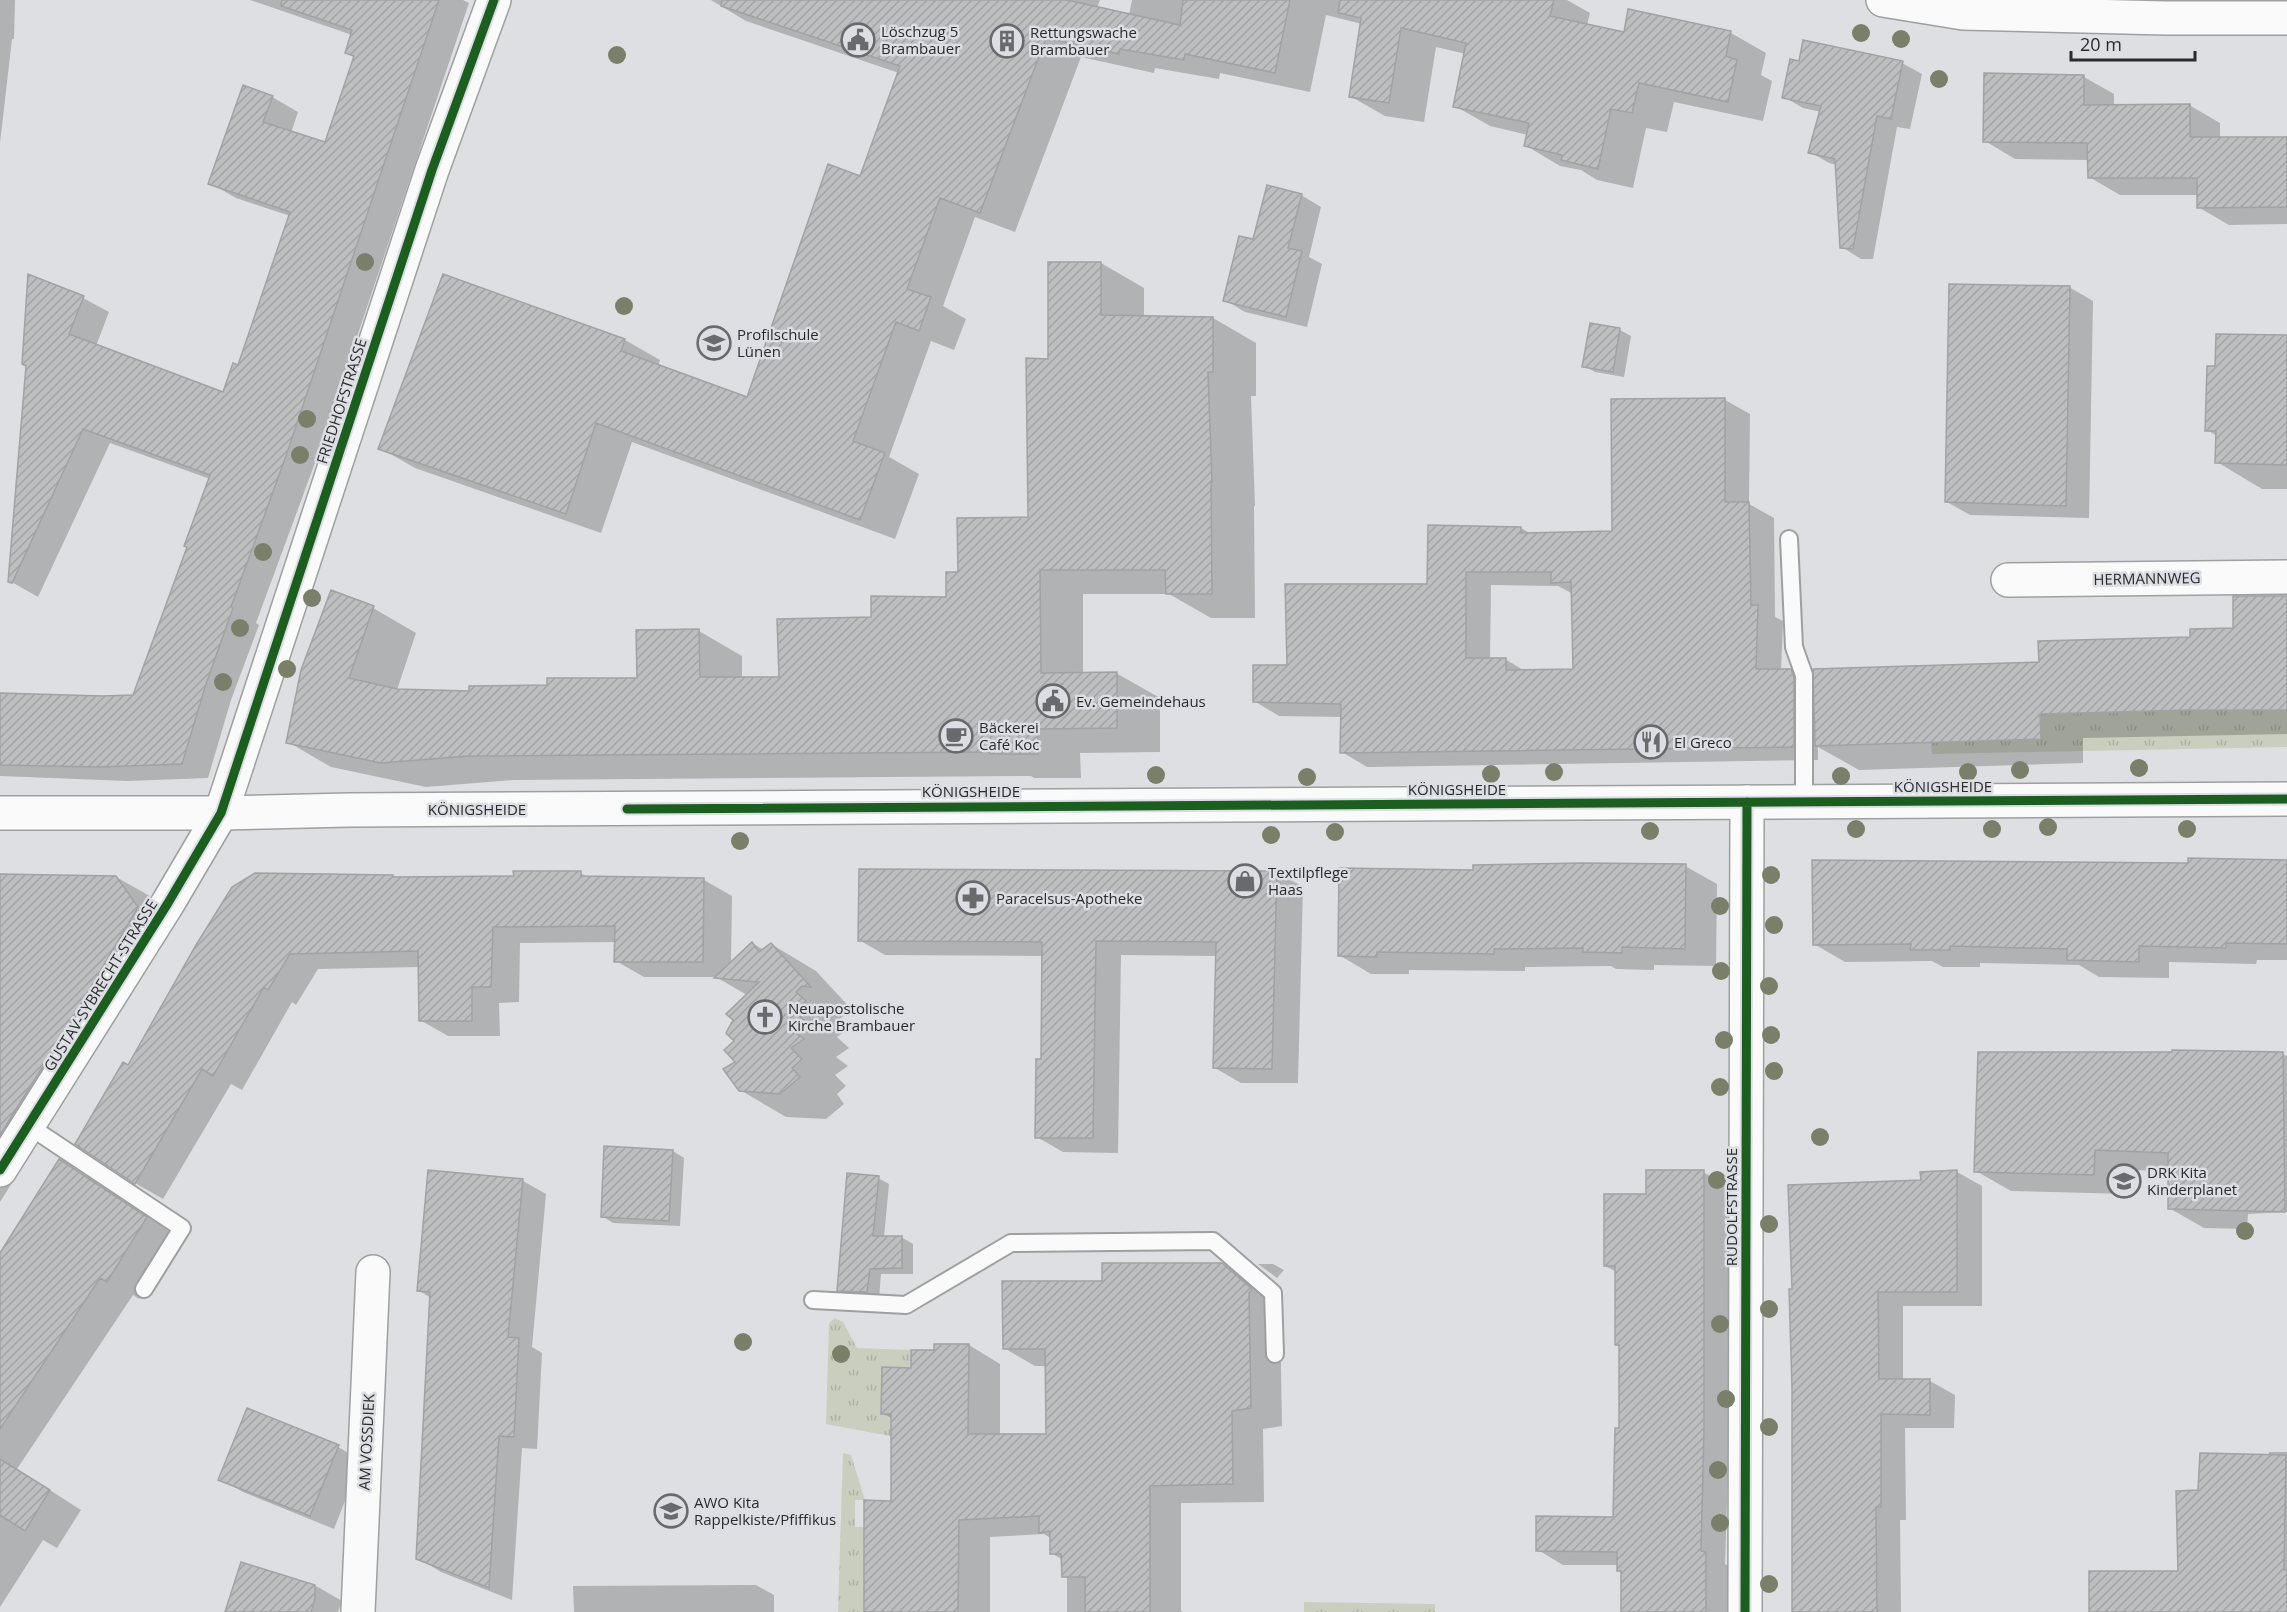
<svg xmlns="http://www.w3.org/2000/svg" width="2287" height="1612" viewBox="0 0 2287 1612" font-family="'Open Sans',sans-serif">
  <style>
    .grass { fill: url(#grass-tufts) }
    .shadow { fill: #0003; fill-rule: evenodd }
    .building { fill: url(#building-hatch); stroke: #a1a2a4; stroke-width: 1.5; fill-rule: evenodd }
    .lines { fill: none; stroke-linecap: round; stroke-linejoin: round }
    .lane-casing { stroke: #9e9fa1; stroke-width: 20 }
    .street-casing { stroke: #9e9fa1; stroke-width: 36 }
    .secondary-casing { stroke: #9e9fa1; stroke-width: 36 }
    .lane { stroke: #fafafb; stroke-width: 16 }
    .street { stroke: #fafafb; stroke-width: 33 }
    .secondary { stroke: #fafafb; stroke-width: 33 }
    .cycleway-casing { stroke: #dcdee4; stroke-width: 13 }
    .cycleway { stroke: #1b5e20; stroke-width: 9 }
    .tree { fill: #7a7f6a }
    .labels { text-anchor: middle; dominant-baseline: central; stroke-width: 5; stroke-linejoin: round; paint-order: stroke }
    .poi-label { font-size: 15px; fill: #2a2b2d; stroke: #dcdee4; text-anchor: start }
    .street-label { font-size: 15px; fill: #2a2b2d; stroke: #dcdee4 }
  </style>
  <defs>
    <pattern id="grass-tufts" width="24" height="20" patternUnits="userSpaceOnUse" patternTransform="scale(1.5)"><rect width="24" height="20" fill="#c9cebe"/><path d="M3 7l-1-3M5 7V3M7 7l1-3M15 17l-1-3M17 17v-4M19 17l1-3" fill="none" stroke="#adb1a4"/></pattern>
    <pattern id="building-hatch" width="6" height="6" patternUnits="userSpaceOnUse" patternTransform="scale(1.5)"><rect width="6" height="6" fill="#bdbec0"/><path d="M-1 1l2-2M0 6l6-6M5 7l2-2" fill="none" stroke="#a3a3a5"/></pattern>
  </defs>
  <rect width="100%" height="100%" fill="#dedfe2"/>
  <path class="grass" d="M2191,710h96v37l-355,7 -1,-12 110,-3 -1,-25z
    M835,1318l8,4 14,26 54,2v18l-29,-1 -1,46 30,1v26l-85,-16 3,-101z
    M843,1453l8,2 14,45h-10v27h9v85h-26z
    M1304,1602l131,2v8h-131z"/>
  <path class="shadow" d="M0,0h15l-1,39h-2l-12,104z
    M250,0h213l6,3 -157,468 -56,152 3,2 -28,75 -23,78 -81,3 -127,-5v-83l102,5 32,-2 55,-149 21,-68 -100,-36 -72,154 -28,-16 17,-215 56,-68 26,14 -13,34 127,48 15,-27 52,-151 -54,-18 -26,-15 62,-86 26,15 -7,21 35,11 29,-86 -9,-5 6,-18z
    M711,0h389l-3,8 32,7 3,-15h435l23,13 -3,12 38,8h106l35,20 -5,22 11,6 -9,40 -89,-19 -7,30 -21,-4 -13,60 -36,-8 -16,-10 -21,-4 -35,-21 3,-10 -38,-9 -35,-20 11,-52 -30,-7 -12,75 -39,-6 -35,-20 12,-72 -36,-9 -16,77 -90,-19 -1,6 -64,-11 -1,5 -73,-16 -66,175 -40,-15 -32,89 23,13 -12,31 -23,-9 -42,116 30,17 -24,65 -263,-97 -31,91 -186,-65 -35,-20 64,-173 181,65 35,20 -2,6 90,33 113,-221 38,-105 -153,-52z
    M1800,63h102l20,11 -12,55 -13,-2 -24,132h-12l-19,-12 -5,-82 -8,-2 -19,-11 11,-40 -18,-4 -19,-11z
    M2084,77l30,17v12l75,-1 31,18v16l67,-1v86l-58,1 -31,-18v-12h-78l-31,-18v-17l-74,-1 -30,-18z
    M1301,195l20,12 -12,50 13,7 -15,63 -62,-15 -20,-12 29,-59z
    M1101,263l43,25v29l69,1 43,25v53h-5l4,110h-1l1,112h-44l-42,-24h-86v80l33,-1 44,25v54l-80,1 1,25h-47l-3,-2 -518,4 -87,7 -95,-20 -43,-25 85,-134 43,25 -19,57 73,3 168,-14 61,-48 43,25v23l38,-1 92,-60 76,-20 12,-24 69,-55 21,-159z
    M2069,287l24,14 -4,217 -119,-3 -23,-13z
    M1591,325l29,5 11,6 -7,41 -29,-5 -11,-6z
    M2287,336v153h-25l-45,-27v-26l-10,-6 10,-62z
    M1725,400l25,14 -1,90 25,14 1,99 8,4 -2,50h9l25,14 225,-21 195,-34 -1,-32 53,-2v138l-204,4v25l-224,7 -41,-23v13l-451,7 -25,-15v-35l-63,-1 -25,-15 34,-35 140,-81 93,-57 10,6 82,-1zM1491,585l67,1 15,8 1,77h-49l-20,-12h-15z
    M2287,861v99h-30l-1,4 -87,-2v16l-70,-1 -20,-12 -99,-2v4h-37l-11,-6 -87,1 -31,-18 375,-80z
    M1685,866l32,18 -1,82 -62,-1v5l-38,-1 -5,-3 -86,1v4l-116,-1v4h-38l-32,-19 135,-84z
    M1277,872l26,15 -5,196h-57l-26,-15 2,-112 -96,-1 -3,198 -55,-1 -26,-15 5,-77 2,-104 -159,-1 -26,-15z
    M580,873l8,4 116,3 28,16 -1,68 21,-21 12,7 7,-6 45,27 38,41 -5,-1 -9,8 10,9 -13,9 12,11 -13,9 12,9 -13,9 11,11 -9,8 7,10 -18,15 -40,-2 -46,-27 -4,-49 11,-46 -31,-18h-72l-28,-16v-19l-96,1 -1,59 -20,1 1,33h-52l-28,-16v-53l-102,2 -22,36 -4,-3 -50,88 -11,-6 -68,115 -28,-16 -6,-116 264,-191 4,2 118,-1z
    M0,877h116l32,18 21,31 -66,113 -103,163z
    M2282,1054l5,2v156l-39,2 -1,15 -43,-1 -35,-20v-37l-39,-1 -1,24 -118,-3 -35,-20z
    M673,1151l11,7 -4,68 -67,-3 -11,-7z
    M60,1161l31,18 86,57 -38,63 -6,-4 -116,174 64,41 -24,38 -14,-8 -43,67v-351z
    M1703,1172l25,14 1,259 -4,119 6,3 -1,45h-108l1,-40 -5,-2v-5h-55l-25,-15 76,-31 6,-90v-82l-4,-3 1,-72 -12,-6 42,-71z
    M1957,1172l25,14v120h-79v74l27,1 25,14 -1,33h-49l1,92h-6l1,92h-107l-1,-224 129,-206z
    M878,1178l11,6 -5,53h17l12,7v30h-32l-2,24 -29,-1 -11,-7z
    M523,1181l23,13 -14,153 10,6 -5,96 -15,-1 -10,152 -71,-28 -23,-14 13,-260 -13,-8z
    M1222,1264l32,19 29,25 -3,3 2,115 -19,3 1,73 -83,1v108l2,1h-116v-34l-4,-2v-16l-12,-7 1,-14 -8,-5 -54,3v75h-125l27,-110 1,-83 -11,-6 30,-44 23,-17 1,-7h33l31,19v72h48l-2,-70h-11l-31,-18 99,-66z
    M1258,1264h15l11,6 -7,8z
    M338,1447l23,13 -27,69 -91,-37 -23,-13z
    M2269,1452h18v160h-197l89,-39 21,-82 69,-35z
    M242,1564l76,23 24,14 -4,11h-111z
    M756,1585l18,10v17h-200l-1,-26z"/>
  <path class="building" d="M282,0h157l-153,456 -55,151 2,1 -27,76 -24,80 -83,3 -99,-2v-72l102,3 31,-1 54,-148 -3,-1 26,-71 -127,-46 -71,154 -4,-1 18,-216 -4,-2 6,-90 56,22 -15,38 154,58 10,-29 5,2 52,-153 -82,-28 35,-99 30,11 -10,26 62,20 29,-86 -9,-3 7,-23 -71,-24z
    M722,0h345l113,25 3,-25h107l-15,73 -90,-19 -1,6 -64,-11 -1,5 -73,-16 -66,175 -40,-15 -33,91 24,8 -12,34 -23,-9 -43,119 32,12 -25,67 -264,-97 -30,91 -188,-65 65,-175 182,65 -4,12 126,46 81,-233 32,12 40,-110 -179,-60z
    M1340,0h214l-4,16 74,16 4,-23 103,22 -5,25 11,4 -9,42 -89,-19 -7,30 -21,-4 -13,60 -37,-9 1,-5 -38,-9 5,-23 -76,-16 13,-64 -65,-15 -12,75 -40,-6 12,-79 -23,-5z
    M1803,40l100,21 -12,58 -14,-3 -24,133 -13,-1 -5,-89 -27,-6 13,-47 -39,-8 8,-39 9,2z
    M1984,73l100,2v30l106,-1v33h97v70l-90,1v-30h-109l-1,-35 -104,-1z
    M1267,185l35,9 -14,54 14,3 -16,66 -63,-16 16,-65 14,3z
    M1048,262h53v53l112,2v55h-5l4,110h-1l1,112h-46l-1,-24h-125l1,103 76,-1v56l-79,1v25h-48v-2l-521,4 -88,7 -95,-20 15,-73 30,-80 43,16 -25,72 48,11 72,2v-5l78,-1v-7h90l-1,-48 63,-1 1,48h79l-2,-58 94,-2v-21l75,1v-25h12l-1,-54 71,-1 -2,-159 22,1z
    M1949,284l121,2 -4,220 -121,-4z
    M1590,323l30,5 -7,44 -31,-5z
    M2216,334l71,1v130l-72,-2 1,-32h-11l2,-65h8z
    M1725,398v104h24l2,103h7l-2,64h35l3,8v70l-454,6 1,-49 -88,-2v-37h34l-2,-81h142l1,-59 93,2v6l91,-2 -1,-132zM1466,572h85v11l20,-1 2,87 -67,1v-12h-40z
    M2233,596h54v114h-96l-151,4 1,25 -226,7 -2,-77 226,-7 -1,-21 152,-4v-8l43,-1z
    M2188,858l99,2v84l-61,-1v5l-87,-2v16l-72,-2v-11l-117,-3v4h-40l1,-6 -98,1 -1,-85 376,3z
    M1584,863l102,1 -1,85 -63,-2v6l-39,-1v-4l-89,1v5l-117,-2v5l-39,-1 1,-88 134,2v-5z
    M859,869l418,2 -5,198 -59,-1 3,-126 -120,-1 -3,197h-58l1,-79h5l1,-117 -184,-1z
    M513,871h68v5l123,2 -1,84h-89l1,-36 -122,1 -2,60h-19v34h-53l-1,-70 -128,3 -22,36 -4,-3 -51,89 -11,-7 -67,115 -60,-40 48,-82 5,3 68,-120 36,-58 23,-14 138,2v2l121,-1z
    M0,874l116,2 22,31 -67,114 -71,114z
    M752,942l7,10 12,-9 40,44 -9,-1 -6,6 10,9 -13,9 12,11 -13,9 12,9 -13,9 11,11 -10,9 8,9 -20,17 -41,-3 -16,-22 12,-7 -11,-12 10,-9 -8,-8 7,-13 -7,-6 33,-32 -45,-4z
    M2172,1050l111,2 2,160 -117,-3v-56l-73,-3 -1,25 -120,-3 4,-120h194z
    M604,1146l69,4 -4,71 -68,-4z
    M59,1159l88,58 -40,65 -7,-4 -100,151v-176z
    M428,1170l95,9 -15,158 11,1 -5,99 -15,-1 -10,152 -73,-29 14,-267 -13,-1z
    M1646,1170h58v260l-3,121 5,1v60h-85v-41h-4v-19l-81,-1v-35l77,1 2,-89h4v-83h-4v-79h-11v-72h42z
    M1957,1170v122h-79l1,87h51v36l-49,-1v93h-5l1,105h-85v-224l-3,-99h3l-4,-104 133,-5 -1,-8z
    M847,1173l32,3 -6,60h29v32l-32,1 -3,23 -30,-1z
    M1102,1263h120l30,26 -3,4 2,115 -19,3 1,73 -83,2v126h-65v-35h-23l-1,-23h-11v-23l-11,2v-17l-80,4 -1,92h-94v-112l27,1v-87h-10l1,-47 29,1v-18h23v-6h35l-1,90h78l-1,-85h-42l-1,-68h100z
    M247,1408l92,37 -29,71 -92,-36z
    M2200,1453l86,2 -2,115h3v42h-198v-41h89l-2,-80 22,-1z
    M0,1459l50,31 -25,41 -25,-16z
    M241,1562l74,23v14l-4,13h-86z"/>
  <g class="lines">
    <g class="lane-casing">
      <path id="lane" d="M1789,539l5,108 10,28v127
        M29,1126l153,102 -38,61
        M813,1300l93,5 105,-62 202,-2 60,52 2,61"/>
    </g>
    <g class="street-casing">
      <path id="street" d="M1883,0l80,13 203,5h121
        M2008,580l279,-3
        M0,1170l168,-267 53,-90 211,-643 62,-170
        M358,1612l15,-340
        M1745,1612l2,-810"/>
    </g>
    <g class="secondary-casing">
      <path id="secondary" d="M0,813h221l128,-3 1938,-11"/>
    </g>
    <use href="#lane" class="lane"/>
    <use href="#street" class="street"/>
    <use href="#secondary" class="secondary"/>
    <g class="cycleway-casing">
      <path id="cycleway" d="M627,809l1660,-10
        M0,1170l168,-267 53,-90 211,-643 62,-170
        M1745,1612l2,-810"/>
    </g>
    <use href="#cycleway" class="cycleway"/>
  </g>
  <g class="tree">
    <circle cx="1861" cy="33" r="9"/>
    <circle cx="1901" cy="39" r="9"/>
    <circle cx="617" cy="55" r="9"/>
    <circle cx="1939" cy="79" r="9"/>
    <circle cx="365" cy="262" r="9"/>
    <circle cx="624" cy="306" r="9"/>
    <circle cx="307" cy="419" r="9"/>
    <circle cx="300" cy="455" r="9"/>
    <circle cx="263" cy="552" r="9"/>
    <circle cx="312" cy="598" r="9"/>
    <circle cx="240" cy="628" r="9"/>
    <circle cx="287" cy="669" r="9"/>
    <circle cx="223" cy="682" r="9"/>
    <circle cx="2139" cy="768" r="9"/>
    <circle cx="2020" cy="770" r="9"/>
    <circle cx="1554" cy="772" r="9"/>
    <circle cx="1968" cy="772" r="9"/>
    <circle cx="1491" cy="774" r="9"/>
    <circle cx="1156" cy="775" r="9"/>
    <circle cx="1841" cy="776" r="9"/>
    <circle cx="1307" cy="777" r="9"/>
    <circle cx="2048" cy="827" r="9"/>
    <circle cx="1856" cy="829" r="9"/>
    <circle cx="1992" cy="829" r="9"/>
    <circle cx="2187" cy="829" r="9"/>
    <circle cx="1650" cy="831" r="9"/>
    <circle cx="1335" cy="832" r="9"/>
    <circle cx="1271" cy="835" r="9"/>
    <circle cx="740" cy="841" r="9"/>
    <circle cx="1771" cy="875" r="9"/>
    <circle cx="1720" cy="906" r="9"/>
    <circle cx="1774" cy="925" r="9"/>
    <circle cx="1721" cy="971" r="9"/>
    <circle cx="1769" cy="986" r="9"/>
    <circle cx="1771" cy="1035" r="9"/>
    <circle cx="1724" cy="1040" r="9"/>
    <circle cx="1774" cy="1071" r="9"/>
    <circle cx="1720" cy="1087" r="9"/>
    <circle cx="1820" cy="1137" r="9"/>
    <circle cx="1717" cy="1180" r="9"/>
    <circle cx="2119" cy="1185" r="9"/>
    <circle cx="1769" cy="1224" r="9"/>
    <circle cx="2245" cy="1231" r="9"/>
    <circle cx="1769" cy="1309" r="9"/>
    <circle cx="1720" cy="1324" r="9"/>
    <circle cx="743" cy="1342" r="9"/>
    <circle cx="841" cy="1354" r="9"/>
    <circle cx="1726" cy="1399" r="9"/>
    <circle cx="1769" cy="1427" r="9"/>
    <circle cx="1718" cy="1470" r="9"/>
    <circle cx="1720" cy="1523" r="9"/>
    <circle cx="1769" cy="1584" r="9"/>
  </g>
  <defs>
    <g id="civic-ring" transform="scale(1.725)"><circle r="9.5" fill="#dcdee4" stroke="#696a6c" stroke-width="1.5"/><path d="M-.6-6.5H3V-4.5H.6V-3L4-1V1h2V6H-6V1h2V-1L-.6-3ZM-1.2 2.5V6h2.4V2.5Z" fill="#696a6c"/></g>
    <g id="building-ring" transform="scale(1.725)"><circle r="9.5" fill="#dcdee4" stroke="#696a6c" stroke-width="1.5"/><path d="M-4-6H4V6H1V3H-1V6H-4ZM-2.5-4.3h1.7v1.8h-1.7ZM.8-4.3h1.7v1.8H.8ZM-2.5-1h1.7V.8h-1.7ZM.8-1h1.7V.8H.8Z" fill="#696a6c"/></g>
    <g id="school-ring" transform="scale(1.725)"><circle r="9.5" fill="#dcdee4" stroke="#696a6c" stroke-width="1.5"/><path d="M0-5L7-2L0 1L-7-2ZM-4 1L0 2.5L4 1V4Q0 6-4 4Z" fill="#696a6c"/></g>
    <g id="cafe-ring" transform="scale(1.725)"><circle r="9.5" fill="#dcdee4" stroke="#696a6c" stroke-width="1.5"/><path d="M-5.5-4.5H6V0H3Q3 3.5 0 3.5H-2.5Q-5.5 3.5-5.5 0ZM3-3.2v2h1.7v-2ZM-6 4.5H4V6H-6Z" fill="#696a6c"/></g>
    <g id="restaurant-ring" transform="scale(1.725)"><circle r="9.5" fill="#dcdee4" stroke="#696a6c" stroke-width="1.5"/><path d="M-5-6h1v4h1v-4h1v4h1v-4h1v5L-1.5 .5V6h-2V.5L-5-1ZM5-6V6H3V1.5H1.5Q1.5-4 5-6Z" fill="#696a6c"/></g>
    <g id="shop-ring" transform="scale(1.725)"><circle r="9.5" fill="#dcdee4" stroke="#696a6c" stroke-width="1.5"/><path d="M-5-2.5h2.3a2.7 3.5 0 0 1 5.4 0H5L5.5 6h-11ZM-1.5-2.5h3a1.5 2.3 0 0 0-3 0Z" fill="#696a6c"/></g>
    <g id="pharmacy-ring" transform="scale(1.725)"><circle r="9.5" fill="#dcdee4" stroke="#696a6c" stroke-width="1.5"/><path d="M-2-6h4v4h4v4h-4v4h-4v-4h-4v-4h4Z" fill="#696a6c"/></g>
    <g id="church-ring" transform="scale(1.725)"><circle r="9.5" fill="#dcdee4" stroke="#696a6c" stroke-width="1.5"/><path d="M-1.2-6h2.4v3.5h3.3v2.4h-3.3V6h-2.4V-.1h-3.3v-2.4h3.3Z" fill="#696a6c"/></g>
  </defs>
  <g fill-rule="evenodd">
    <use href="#civic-ring" x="858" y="40"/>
    <use href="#building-ring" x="1007" y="41"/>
    <use href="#school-ring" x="714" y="343"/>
    <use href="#civic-ring" x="1053" y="701"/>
    <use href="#cafe-ring" x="956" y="736"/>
    <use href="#restaurant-ring" x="1651" y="742"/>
    <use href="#shop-ring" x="1245" y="881"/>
    <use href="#pharmacy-ring" x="973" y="898"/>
    <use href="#church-ring" x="765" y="1017"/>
    <use href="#school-ring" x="2124" y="1181"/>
    <use href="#school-ring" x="671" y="1511"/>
  </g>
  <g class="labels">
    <g class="poi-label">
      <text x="881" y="31">Löschzug 5<tspan x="881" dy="17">Brambauer</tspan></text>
      <text x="1030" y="32">Rettungswache<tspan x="1030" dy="17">Brambauer</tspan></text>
      <text x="737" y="334">Profilschule<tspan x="737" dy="17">Lünen</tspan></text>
      <text x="1076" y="701">Ev. Gemeindehaus</text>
      <text x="979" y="727">Bäckerei<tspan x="979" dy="17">Café Koc</tspan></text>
      <text x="1674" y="742">El Greco</text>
      <text x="1268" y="872">Textilpflege<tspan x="1268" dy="17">Haas</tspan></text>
      <text x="996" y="898">Paracelsus-Apotheke</text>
      <text x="788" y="1008">Neuapostolische<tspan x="788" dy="17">Kirche Brambauer</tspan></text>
      <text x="2147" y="1172">DRK Kita<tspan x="2147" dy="17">Kinderplanet</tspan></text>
      <text x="694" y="1502">AWO Kita<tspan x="694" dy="17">Rappelkiste/Pfiffikus</tspan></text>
    </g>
    <g class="street-label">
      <text transform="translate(341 401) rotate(-72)">FRIEDHOFSTRASSE</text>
      <text transform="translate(2147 578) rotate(-1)">HERMANNWEG</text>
      <text x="1943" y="786">KÖNIGSHEIDE</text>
      <text x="1457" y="789">KÖNIGSHEIDE</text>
      <text x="971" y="791">KÖNIGSHEIDE</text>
      <text x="477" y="809">KÖNIGSHEIDE</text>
      <text transform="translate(100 985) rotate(-58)">GUSTAV-SYBRECHT-STRASSE</text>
      <text transform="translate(1731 1207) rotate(-90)">RUDOLFSTRASSE</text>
      <text transform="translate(366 1442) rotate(-87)">AM VOSSDIEK</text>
    </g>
  </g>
  <path d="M2071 51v9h124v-9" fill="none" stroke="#2a2b2d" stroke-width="3"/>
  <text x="2080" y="51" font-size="18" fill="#2a2b2d" stroke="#dcdee4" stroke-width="4.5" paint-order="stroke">20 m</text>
</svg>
